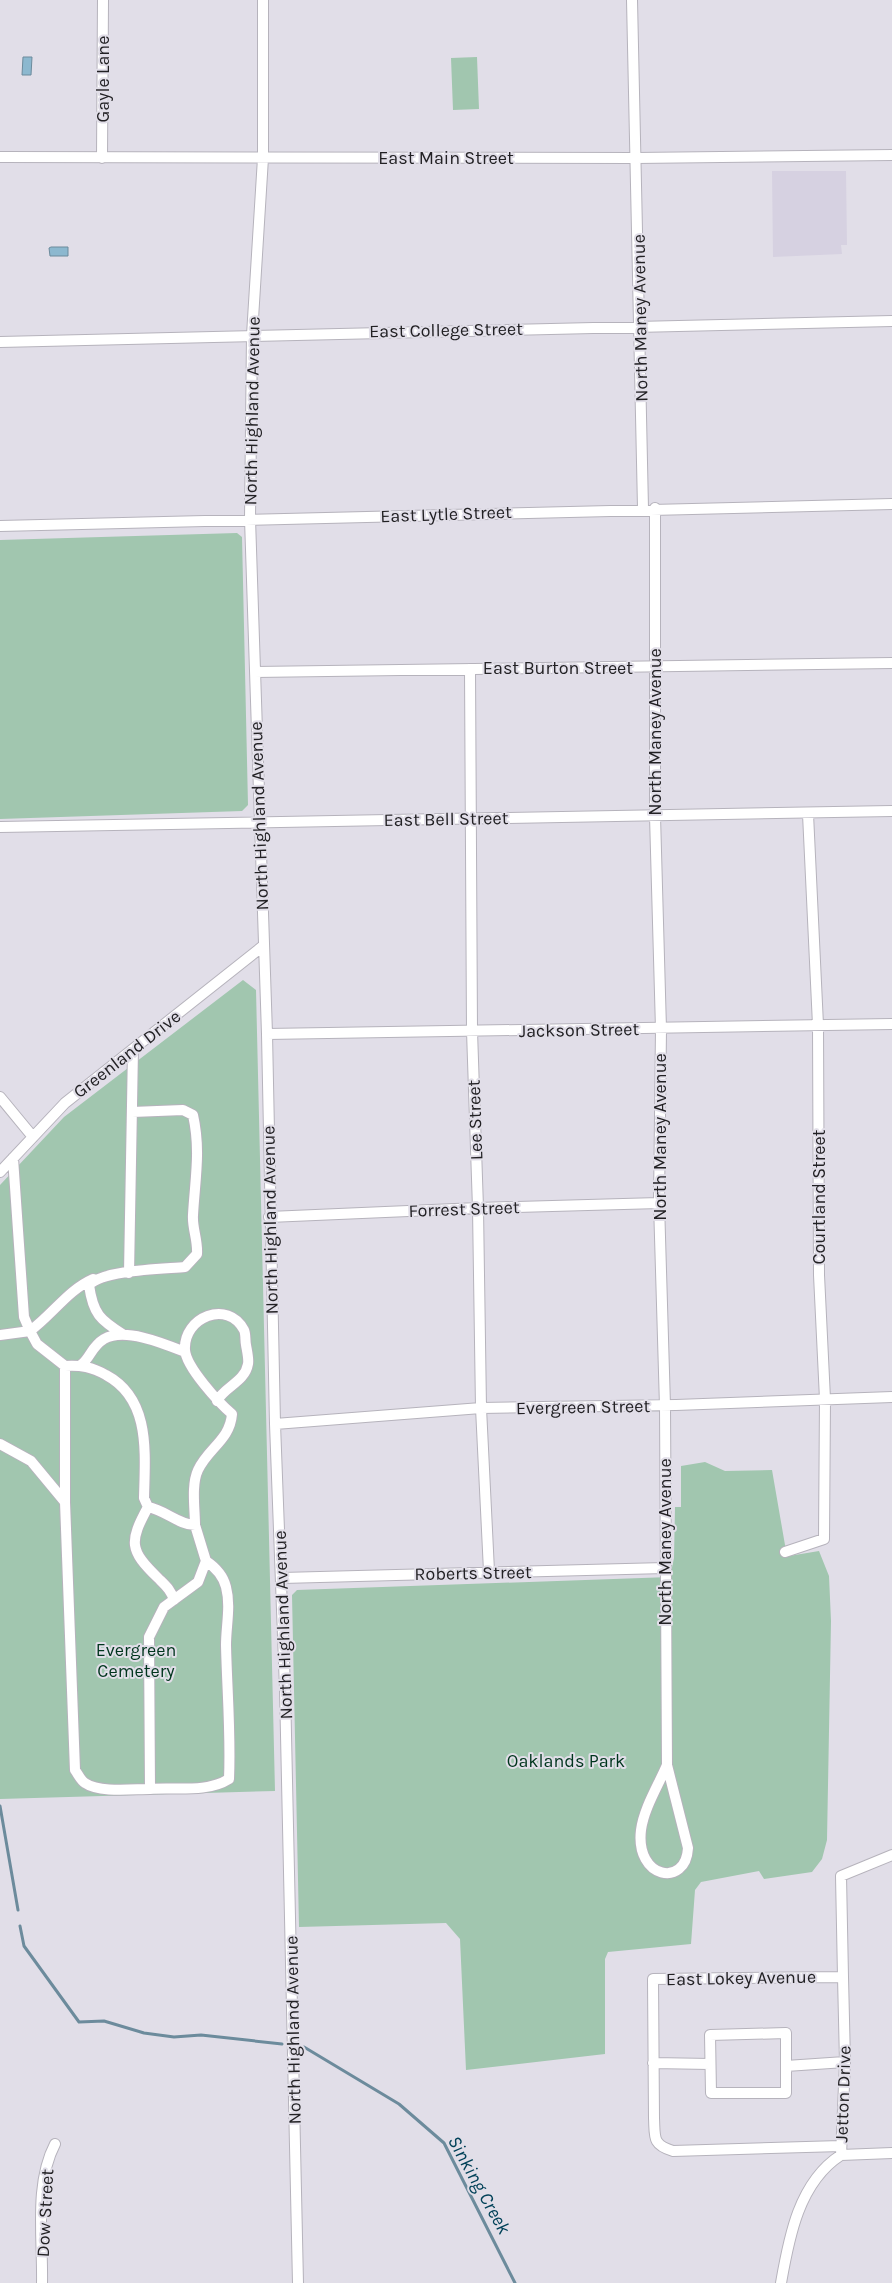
<svg xmlns="http://www.w3.org/2000/svg" width="892" height="2283" viewBox="0 0 892 2283" font-family="Karla,sans-serif">
  <style>
    .built { fill: #d6d1e1 }
    .green { fill: #a1c6af }
    .water { fill: #8cb8cf; stroke: #6c8b9c }
    .lines { fill: none; stroke-linecap: round; stroke-linejoin: round }
    .stream { stroke: #6c8b9c; stroke-width: 3 }
    .minor-casing { stroke: #b6b3bc; stroke-width: 12 }
    .minor { stroke: #fff; stroke-width: 10 }
    .labels { text-anchor: middle; dominant-baseline: central; stroke-width: 4; stroke-linejoin: round; paint-order: stroke }
    .street-label { font-size: 18px; fill: #222124; stroke: #e1dee8 }
    .park-label { font-size: 18px; fill: #00351d; stroke: #e1dee8 }
    .water-label { font-size: 19px; font-style: italic; fill: #014158; stroke: #e1dee8 }
  </style>
  <rect width="100%" height="100%" fill="#e1dee8"/>
  <path class="built" d="M772,171h74l1,74h-6l1,9 -69,3z"/>
  <path class="green" d="M477,57l2,52 -26,1 -2,-52z
    M237,533l5,4 6,268 -6,6 -242,8v-279z
    M243,980l13,10 19,801 -275,8v-614l64,-68z
    M705,1462l20,9 47,-1 13,75 4,11 30,-5 10,25 2,45 -4,219 -5,19 -10,13 -48,7 -5,-8 -58,11 -6,8 -4,54 -83,8 -3,7v95l-139,16 -6,-131 -14,-16 -147,4 -7,-332 5,-5 373,-13 4,-19 1,-51h6v-41z"/>
  <path class="water" d="M23,57h9l-1,18h-9z
    M51,247h17v9h-18l-1,-8z"/>
  <g class="lines">
    <path class="stream" d="M0,1806l18,104
      M20,1926l4,20 55,76 25,-1 40,12 30,4 27,-2 81,9
      M304,2047l95,57 45,39 71,140"/>
    <g class="minor-casing">
      <path id="minor" d="M263,0v158l-11,177 -2,184 17,515 8,390 10,265 13,594
        M632,0l11,508
        M0,157l636,1 256,-3
        M102,158l1,-158
        M0,342l892,-21
        M655,508v308l6,213 -2,174 6,203 2,359
        M0,526l892,-22
        M470,669l2,362 6,177 3,200 8,163
        M255,672l637,-9
        M0,827l892,-16
        M267,1034l625,-10
        M0,1097l33,40
        M13,1158l11,159 6,14c23,-17 38,-41 63,-52
        M0,1172l65,-69 198,-157
        M269,1217l209,-9 181,-5
        M129,1273l4,-224
        M0,1335l30,-4 7,13 28,22
        M124,1335c-24,-15 -31,-21 -35,-50 13,-15 74,-16 96,-18l12,-13c1,-14 -5,-26 -4,-39 2,-36 8,-64 0,-100l-10,-5 -51,2
        M81,1365c10,-8 10,-18 23,-26 21,-12 61,5 81,13
        M275,1424l206,-16 195,-3 216,-8
        M0,1444l31,17 34,41 10,268c3,4 6,11 10,13 14,10 48,6 65,6l-1,-152 15,-30 34,-25 8,-21 -11,-36c-16,0 -30,-15 -47,-18 -19,35 -19,43 10,71 8,8 13,12 16,22
        M65,1502v-136c16,-1 27,1 41,9 45,24 39,78 38,123l4,9
        M195,1525c0,-16 -4,-40 3,-55 10,-22 32,-30 34,-56 -13,-11 -46,-47 -47,-64 -2,-33 43,-51 59,-20 2,4 1,11 2,15 1,6 3,14 2,19 -3,18 -24,23 -31,37
        M785,1552l39,-13 1,-140 -6,-124 -1,-250 -10,-211
        M282,1578l383,-10
        M667,1765l21,83c-2,40 -53,31 -47,-18 3,-22 17,-44 26,-65z
        M150,1789c25,-2 57,4 79,-10 2,-45 -2,-89 -3,-134 0,-19 5,-39 0,-58 -3,-12 -11,-20 -20,-26
        M786,2033v60h-75l-1,-58z
        M653,2063l57,1
        M786,2066l59,-4
        M841,2146l-168,5c-21,-6 -18,-14 -19,-33l-1,-139 190,-2 -2,-101 51,-21
        M841,2155l51,-2
        M42,2283c1,-44 -8,-99 13,-139
        M781,2283c8,-46 18,-101 60,-128l4,-93 -2,-85"/>
    </g>
    <use href="#minor" class="minor"/>
  </g>
  <g class="labels">
    <g class="street-label">
      <text transform="translate(103 79) rotate(-90)">Gayle Lane</text>
      <text x="446" y="158">East Main Street</text>
      <text transform="translate(640 318) rotate(-91)">North Maney Avenue</text>
      <text transform="translate(446 330) rotate(-1)">East College Street</text>
      <text transform="translate(252 411) rotate(-89)">North Highland Avenue</text>
      <text transform="translate(446 514) rotate(-2)">East Lytle Street</text>
      <text x="558" y="668">East Burton Street</text>
      <text transform="translate(655 732) rotate(-90)">North Maney Avenue</text>
      <text transform="translate(259 816) rotate(-92)">North Highland Avenue</text>
      <text transform="translate(446 819) rotate(-1)">East Bell Street</text>
      <text transform="translate(579 1030) rotate(-1)">Jackson Street</text>
      <text transform="translate(127 1054) rotate(-38)">Greenland Drive</text>
      <text transform="translate(475 1120) rotate(-92)">Lee Street</text>
      <text transform="translate(660 1137) rotate(-90)">North Maney Avenue</text>
      <text transform="translate(819 1197) rotate(-90)">Courtland Street</text>
      <text transform="translate(464 1209) rotate(-2)">Forrest Street</text>
      <text transform="translate(270 1220) rotate(-91)">North Highland Avenue</text>
      <text transform="translate(583 1407) rotate(-1)">Evergreen Street</text>
      <text transform="translate(665 1542) rotate(-90)">North Maney Avenue</text>
      <text transform="translate(473 1573) rotate(-1)">Roberts Street</text>
      <text transform="translate(283 1625) rotate(-92)">North Highland Avenue</text>
      <text transform="translate(741 1978) rotate(-1)">East Lokey Avenue</text>
      <text transform="translate(293 2030) rotate(-91)">North Highland Avenue</text>
      <text transform="translate(843 2094) rotate(-88)">Jetton Drive</text>
      <text transform="translate(45 2213) rotate(-87)">Dow Street</text>
    </g>
    <g class="park-label">
      <text x="136" y="1650">Evergreen<tspan x="136" dy="21">Cemetery</tspan></text>
      <text x="566" y="1761">Oaklands Park</text>
    </g>
    <g class="water-label">
      <text transform="translate(479 2185) rotate(61)">Sinking Creek</text>
    </g>
  </g>
</svg>
